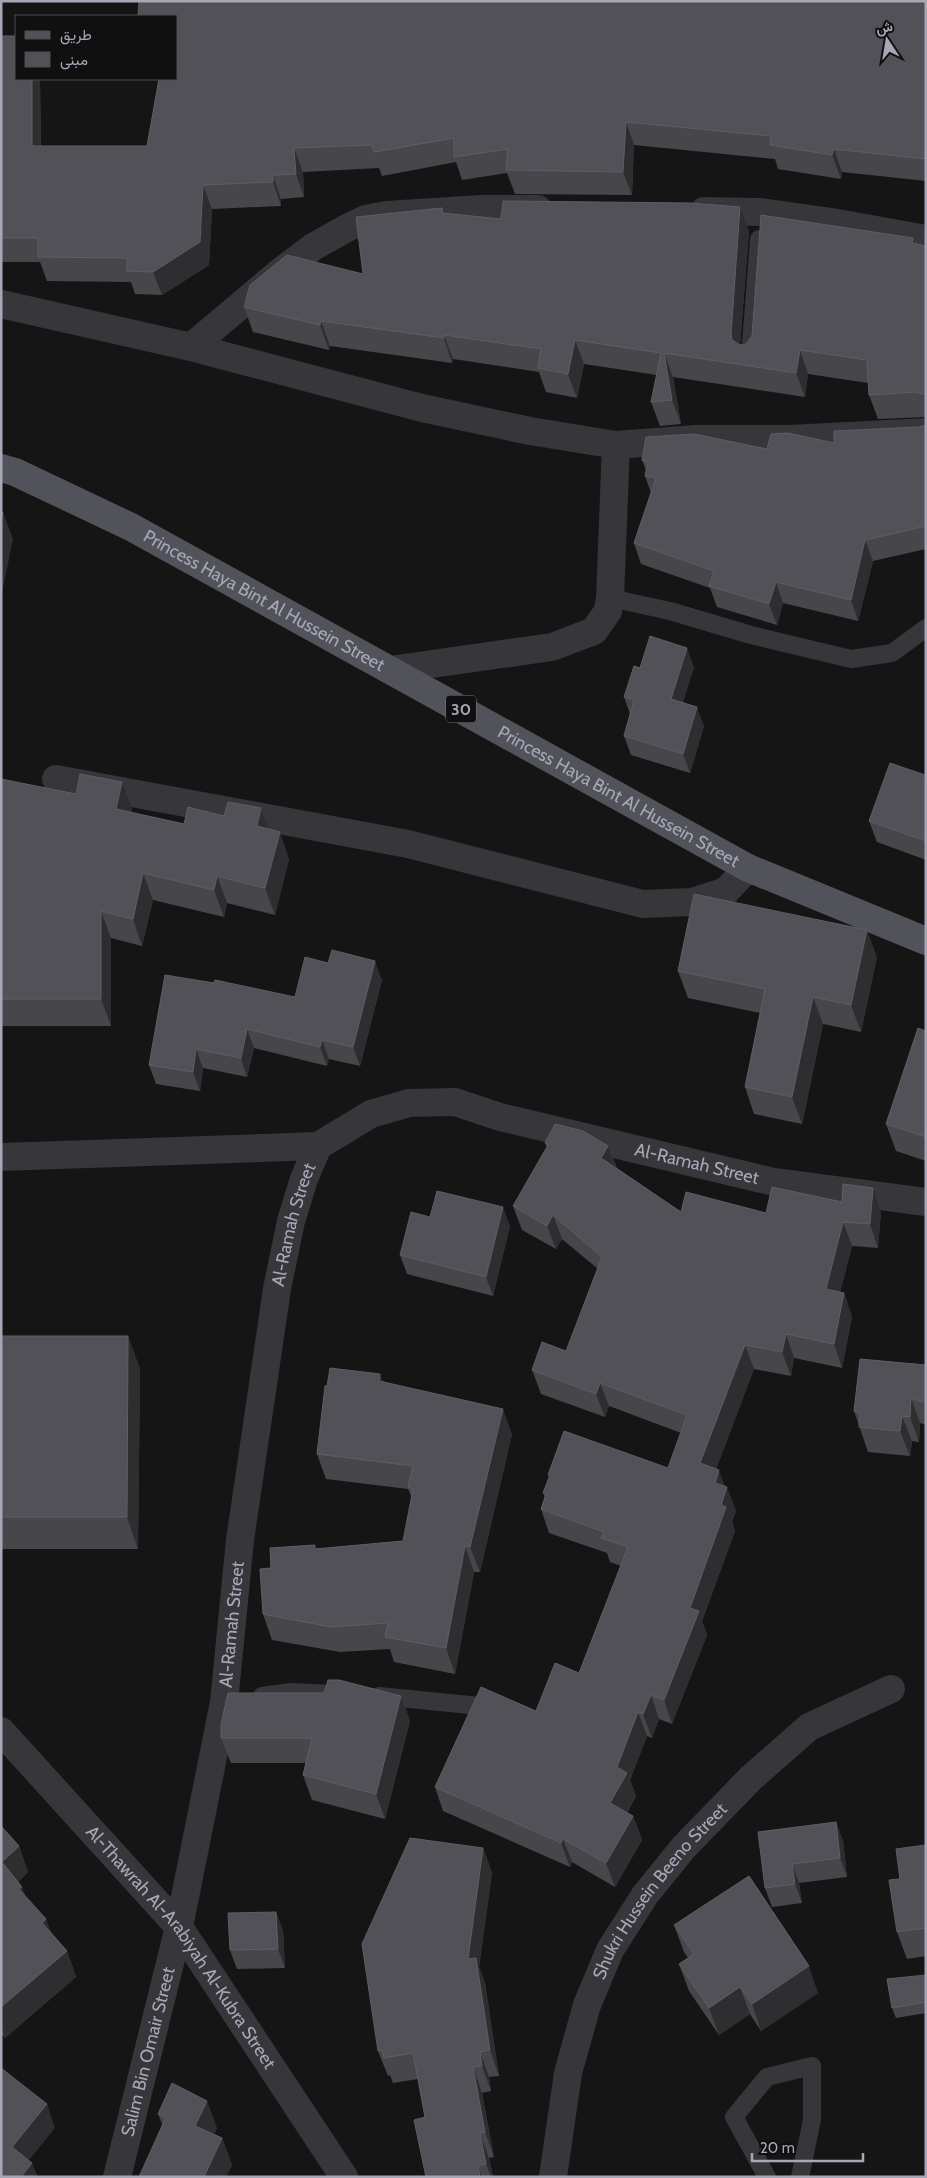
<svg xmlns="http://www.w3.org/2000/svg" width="927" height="2178" viewBox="0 0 927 2178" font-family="Cabin,Vazirmatn,sans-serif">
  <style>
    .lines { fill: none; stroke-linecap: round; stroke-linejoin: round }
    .service { stroke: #36363b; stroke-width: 18 }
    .minor { stroke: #36363b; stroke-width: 28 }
    .tertiary { stroke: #36363b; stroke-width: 28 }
    .primary { stroke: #52525a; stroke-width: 28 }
    .wall { fill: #46464b }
    .shaded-wall { fill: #2e2e31 }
    .building { fill: #515157; stroke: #5e5e66 }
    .labels { text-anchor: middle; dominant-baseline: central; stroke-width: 4; stroke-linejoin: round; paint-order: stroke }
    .shield { fill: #101011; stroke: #7a7a84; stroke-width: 1 }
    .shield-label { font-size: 16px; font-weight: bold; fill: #a7a8b6 }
    .street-label { font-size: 18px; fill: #a7a8b6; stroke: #101011 }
  </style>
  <rect width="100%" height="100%" fill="#151516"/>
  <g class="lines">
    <path class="service" d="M750,358l9,-119
      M610,598l60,13 81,24 100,24 41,-6 34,-25
      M262,1696l29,-4 42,2
      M379,1696l101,10
      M767,2177l-33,-60 33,-40 45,-11v54l-12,57"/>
    <g class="minor">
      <path d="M704,211l57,1 71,10 94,17"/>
      <path d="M1,304l190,43 231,61 108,23 86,14 80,-6h93l137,-7"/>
      <path d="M191,347l89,-75 33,-25 34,-19 19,-9 20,-4 95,-6h57"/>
      <path d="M390,670l162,-23 42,-16 14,-20 2,-13 6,-153"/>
      <path d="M56,779l352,65 235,60 49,-2 34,-11 22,-23"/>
      <path d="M1,1157l317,-11"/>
      <path id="s1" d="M117,2177l62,-250 45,-225 16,-162 37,-251 14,-68 13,-42 14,-33 53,-32 38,-11 46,-1 45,15 274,65 152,20"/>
      <path id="s2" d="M553,2177l15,-104 19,-68 23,-55 35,-55 39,-48 67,-69 58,-51 82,-38"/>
    </g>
    <path class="tertiary" id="s3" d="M1,1731l178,196 165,250"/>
    <path class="primary" id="s4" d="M1,468l14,4 116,55 617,341 178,73"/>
  </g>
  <path class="wall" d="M926,1v180l-84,-9 -1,7 -63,-10 -3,-10 -141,-14 -2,50 -117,-1 -8,-21 -45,7 -6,-18 -74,14 -3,-8 -76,4 1,25 -23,2v7l-69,3 -3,56 -47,30 -27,-1 -4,-12 -84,-1 -7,-19h-39v-226l39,43 1,67h106l12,-66 -15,-1h32z
    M442,208l2,5 57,6 248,12 -9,114 6,-1 169,-101 11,3v171l-48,2 -9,-24 -1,-12 -60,-9 -3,23 -132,-20 8,47 -21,2 -9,-24 6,-27 -73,-11 -7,34 -31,-6 -7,-20 -86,-13 -1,4 -122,-17 -1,4 -76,-18 -9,-25 119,-33z
    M926,425v124l-53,12 -15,60 -75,-18 -6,22 -60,-18 -7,-19 -69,-24 -7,-21 17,-50 -6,-17 1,-5 -4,-11 125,-11 67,-6 85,-16z
    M694,667l-11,35 21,24 -14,47 -59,-18 -7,-19 6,-22 -6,-17 16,-29z
    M925,775l1,2v83l-49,-18 -8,-21z
    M1,779l131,30 -1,3 53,12 40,-8 37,-8 8,21 20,30 -14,56 -48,-12 -3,14 -71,-17 -11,46 -31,-8v88h-110z
    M877,957l-16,75 -38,-8 -21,100 -48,-10 -9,-27 15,-74 -72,-15 -10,-27z
    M382,980l-22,86 -31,-7 -2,7 -73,-18 -7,29 -44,-9 -3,23 -44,-7 -7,-19 65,-82 81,14z
    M926,1031v130l-30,-10 -10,-27z
    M545,1143l63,3 9,22 64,44 85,1 115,-1 -3,36 -26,-2 -12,46 4,1 8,24 -10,51 -48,-10 -3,18 -37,-7 -38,100 9,17 11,25 -4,11 3,9 -33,90 5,14 -35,89 -13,-5 -7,19 -5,-2 -17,44 6,16 -9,17 6,3 9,24 -27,47 -43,-25 -2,5 -127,-56 -8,-24 101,-76 43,-38 42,-107 -11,-4 -3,-9 -58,-20 -8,-24 4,-12 -2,-4 6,-16 -1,-2 120,-7 13,-35 -72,-27 -4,11 -64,-23 -9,-24 34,-19 32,-82 -36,-30 -6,10 -34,-19 -9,-24 34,-58z
    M430,1217l80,9 -17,70 -86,-22 -7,-19z
    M1,1336l139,32 -2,181h-137z
    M926,1365v60l-6,-2 -1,19 -7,-1 -2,15 -42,-4 -14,-41z
    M383,1381l129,53 -32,138h-6l-19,102 -61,-12 -4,-13 -50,3 -68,-12 -9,-26 8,-46 45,-19 87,-8 9,-43 -4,-9 -82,-10 -9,-25z
    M401,1696l9,25 -25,98 -73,-19 -9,-25 3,-12h-75l-10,-25z
    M836,1822l7,19 4,36 -48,6 3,20 -30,4 -7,-19z
    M1,1826l18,20 9,26 -10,10 8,15 25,35 16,19 9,26 -71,61 -4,-5z
    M926,1845v111l-19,3 -10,-27 3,-53z
    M483,1848l9,25 -13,94 6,16 14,93 -10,1 2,14 -9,2 12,64 -5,1 4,19h-67l-1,-60 -7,-38 -25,4 -3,-8 -2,1 -10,-25z
    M276,1912l7,19 2,37 -48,1 -7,-19z
    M674,1925l144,68 -57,38 -11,-17 -31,21 -30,-44 -10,-27 9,-6 -4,-6z
    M926,1975v38l-30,5 -4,-10z
    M158,2114l59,14 -3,6 8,4 10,27 -6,12h-87l24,-51z"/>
  <path class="shaded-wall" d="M32,79h8l1,90 -9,-23z
    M626,122l8,23 -2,50 -9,-23z
    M294,148l9,24 1,25 -8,-23z
    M834,149l8,23 -1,7 -9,-24z
    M273,175l8,24v7l-8,-24z
    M203,185l9,24 -3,56 -47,30 -9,-23z
    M740,207l9,24 -10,127 -7,-18 -1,-6z
    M321,321l9,25 -1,4 -9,-25z
    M444,335l9,24 -1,4 -8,-25z
    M575,340l9,24 -7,34 -9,-24z
    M800,350l8,24 -3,23 -9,-24z
    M664,353l9,24 8,47 -9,-24z
    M3,512l10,27 -12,59v-76z
    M865,540l8,21 -15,60 -7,-21z
    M776,582l7,21 -6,22 -8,-21z
    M687,648l7,19 -16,51 -7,-19z
    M697,707l7,19 -14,47 -7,-19z
    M925,775l1,2v13l-3,-8z
    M122,782l10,27 -6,27 -10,-27z
    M261,808l10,27 -14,-9z
    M280,832l9,27 -14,56 -10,-27z
    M143,873l10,27 -11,46 -9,-27z
    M217,876l10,27 -3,14 -10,-27z
    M101,911l10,27v88l-10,-27z
    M867,930l10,27 -16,75 -10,-27z
    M375,961l7,19 -22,86 -7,-19z
    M813,997l10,27 -21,100 -10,-27z
    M247,1029l7,19 -7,29 -6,-19z
    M322,1040l7,19 -2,7 -7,-19z
    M196,1049l7,19 -3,23 -7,-19z
    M608,1146l9,24 -16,-12z
    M873,1188l8,24 -3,36 -8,-24z
    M503,1207l7,19 -17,70 -7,-19z
    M553,1215l9,24 -6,10 -9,-23z
    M843,1222l9,24 -17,67 -9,-24z
    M844,1293l8,24 -10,51 -8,-24z
    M786,1334l8,24 -3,18 -9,-24z
    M128,1336l12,32 -2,181 -11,-32z
    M745,1345l9,24 -45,118 -9,-24z
    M380,1374l10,25 -11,-18z
    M600,1383l9,23 -4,11 -9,-23z
    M911,1398l9,25 -1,19 -9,-25z
    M503,1409l9,25 -32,138 -10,-25z
    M902,1416l10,25 -2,15 -10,-25z
    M719,1470l7,20 1,-3 9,24 -4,11 3,9 -33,90 5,14 -35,89 -8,-24 26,-92 31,-103 -6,-22z
    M465,1546l9,26 -19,102 -9,-26z
    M651,1695l8,24 -7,19 -9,-24z
    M401,1696l9,25 -25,98 -9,-25z
    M638,1712l9,24 -17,44 6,16 -18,31 -8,-24 7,-36z
    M633,1816l9,24 -27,47 -9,-24z
    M836,1822l7,19 4,36 -7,-19z
    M563,1839l9,23 -2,5 -9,-24z
    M19,1846l9,26 -17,16 -9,-26z
    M483,1848l9,25 -13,94 6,16 14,93 -9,-26 -22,-91z
    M792,1864l7,19 3,20 -7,-19z
    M22,1887l10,26 -13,-24z
    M276,1912l7,19 2,37 -7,-19z
    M46,1919l10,27 -14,-23z
    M67,1951l9,26 -71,61 -4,-11v-20z
    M809,1966l9,27 -57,38 -9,-27z
    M740,1987l10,27 -31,21 -10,-27z
    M480,2052l9,25 2,14 -9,-25z
    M473,2067l9,26 12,64 -9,-25z
    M207,2101l10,27 -12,25 -10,-27z
    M47,2104l8,24 -34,42 -9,-23z
    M480,2133l9,25 4,19h-2l-5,-13z
    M222,2138l10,27 -6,12h-22z
    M32,2163l6,14h-17z
    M478,2165l4,12h-2z"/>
  <path class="building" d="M139,1h787v158l-92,-10 -2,6 -62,-10 1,-9 -145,-14 -3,50 -117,-2 2,-21 -54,8v-19l-80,14 -2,-7 -78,3 2,26 -23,1v7l-70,3 -3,57 -47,30 -26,-1v-13l-89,-1v-19h-37v-202h15v43h16v67h115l12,-67h17v-63h-38z
    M503,201l187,2 50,4 -9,127 1,6 8,5 6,-1 6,-8 9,-121 152,23 -1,5 14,3v149l-10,-3 -47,3 -2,-35 -67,-10 -4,23 -132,-20 8,47 -21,2 10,-49 -86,-13 -7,34 -30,-6 3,-19 -97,-14v3l-123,-17 -1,4 -76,-18 6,-22 37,-30 76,19 -7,-57 86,-9v5l59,6z
    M926,425v101l-61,14 -14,60 -75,-18 -7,22 -60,-18 5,-15 -80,-28 22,-65 -11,-2 3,-14 -6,-2 4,-23 48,-3 73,15 4,-15 17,-1 46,10v-12l85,-4z
    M1,512h2l-2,10z
    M650,636l37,12 -16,51 26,8 -14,47 -59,-18 10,-36 -10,-3 10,-31 6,2z
    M890,763l35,12 -2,7 3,1v58l-57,-20z
    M80,774l42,8 -6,27 68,15 4,-17 36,9 4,-14 33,6 -4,18 23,6 -15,56 -48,-12 -3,14 -71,-17 -10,46 -32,-8v88h-100v-220l75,15z
    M694,894l173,36 -16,75 -38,-8 -21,100 -47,-10 20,-98 -87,-18z
    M332,950l43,11 -22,86 -31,-7 -2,7 -73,-18 -6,29 -45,-9 -3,23 -44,-7 16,-90 49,8 1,-3 80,17 10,-40 23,6z
    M918,1028l8,3v106l-40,-13z
    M555,1124l28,7 25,15 -7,12 80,54 5,-20 80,21 6,-26 70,15 1,-18 30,4 -3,36 -27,-2 -17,67 18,4 -10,51 -48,-10 -4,18 -37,-7 -45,118 19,7 -4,13 12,4 -6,18 5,2 -36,101 9,3 -35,89 -13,-5 -8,19 -5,-2 -21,55 10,6 -17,30 23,13 -27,47 -43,-24 -2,4 -126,-56 46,-100 55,24 19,-48 24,10 49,-126 -27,-9 3,-6 -63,-23 5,-15 -3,-1 7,-18h-2l16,-44 104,37 19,-53 -87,-32 -4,11 -64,-24 10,-28 24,9 36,-94 -49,-42 -6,11 -34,-20 35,-61 -3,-2z
    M437,1191l66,16 -17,70 -86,-22 11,-43 19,5z
    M1,1336h127l-1,181h-126z
    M860,1359l66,6v38l-15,-5 -1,19 -8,-1 -2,15 -41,-4 1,-14 -6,-2z
    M330,1368l50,6 -1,7 124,28 -33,138 -5,-1 -19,102 -61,-11 3,-14 -57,4 -68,-13 -3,-45 11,-1 -1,-20 45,-3v4l88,-8 10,-52 -5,-2 5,-21 -96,-12 8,-68h2z
    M328,1680h11l62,16 -25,98 -73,-19 9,-37h-91v-14l7,-31h96z
    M836,1822l4,36 -48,6 3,20 -30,4 -7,-56z
    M1,1826l18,20 -17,16 20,25 -3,2 27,30 -4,4 25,28 -66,56z
    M410,1838l73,10 -15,111 8,-1 14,92 -10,2 2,14 -9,1 12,65 -5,1 6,31 -8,1 2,12h-54l-12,-57 11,-3 -12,-64 -29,5 -2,-8 -4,1 -16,-107z
    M926,1845v83l-29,4 -8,-52 11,-1 -4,-30z
    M749,1876l60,90 -57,38 -12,-17 -31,21 -30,-44 15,-10 -20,-29z
    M276,1912l2,37 -48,1 -2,-37z
    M926,1975v27l-34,6 -5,-29z
    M1,2068l46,36 -35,43 20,16 -11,14h-20z
    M172,2083l35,18 -12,25 27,12 -18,39h-65l27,-60 -8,-3z"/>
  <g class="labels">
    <rect class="shield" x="446" y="695.5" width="30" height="27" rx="4"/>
    <g class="shield-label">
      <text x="461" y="709">30</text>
    </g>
    <g class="street-label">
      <text stroke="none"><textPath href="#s4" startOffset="295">Princess Haya Bint Al Hussein Street</textPath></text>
      <text stroke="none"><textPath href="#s4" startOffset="700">Princess Haya Bint Al Hussein Street</textPath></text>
      <text stroke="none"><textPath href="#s1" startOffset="1450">Al-Ramah Street</textPath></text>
      <text stroke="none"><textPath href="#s1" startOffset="970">Al-Ramah Street</textPath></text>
      <text stroke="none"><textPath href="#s1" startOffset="565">Al-Ramah Street</textPath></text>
      <text stroke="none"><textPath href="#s2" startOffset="312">Shukri Hussein Beeno Street</textPath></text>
      <text stroke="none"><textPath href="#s3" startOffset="282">Al-Thawrah Al-Arabiyah Al-Kubra Street</textPath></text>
      <text stroke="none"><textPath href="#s1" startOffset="129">Salim Bin Omair Street</textPath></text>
    </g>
  </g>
  <rect width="927" height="2178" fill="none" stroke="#a7a8b6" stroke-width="5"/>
  <rect x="15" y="15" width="162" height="65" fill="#101011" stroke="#4c4d53"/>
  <rect x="25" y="31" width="25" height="8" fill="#52525a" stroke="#4c4d53"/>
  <text x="60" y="40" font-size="15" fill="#a7a8b6">طريق</text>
  <rect x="25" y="52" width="25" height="15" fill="#515157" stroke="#4c4d53"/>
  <text x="60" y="65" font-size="15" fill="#a7a8b6">مبنى</text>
  <g transform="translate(887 40) rotate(348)" stroke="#101011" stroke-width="4" paint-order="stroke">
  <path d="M0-4L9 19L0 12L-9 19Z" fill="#a7a8b6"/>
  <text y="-8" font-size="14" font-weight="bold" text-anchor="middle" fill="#a7a8b6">ش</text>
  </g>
  <path d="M752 2153v8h111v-8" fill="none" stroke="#a7a8b6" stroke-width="2.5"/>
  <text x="760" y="2153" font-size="15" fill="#a7a8b6" stroke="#101011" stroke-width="4" paint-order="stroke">20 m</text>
</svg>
